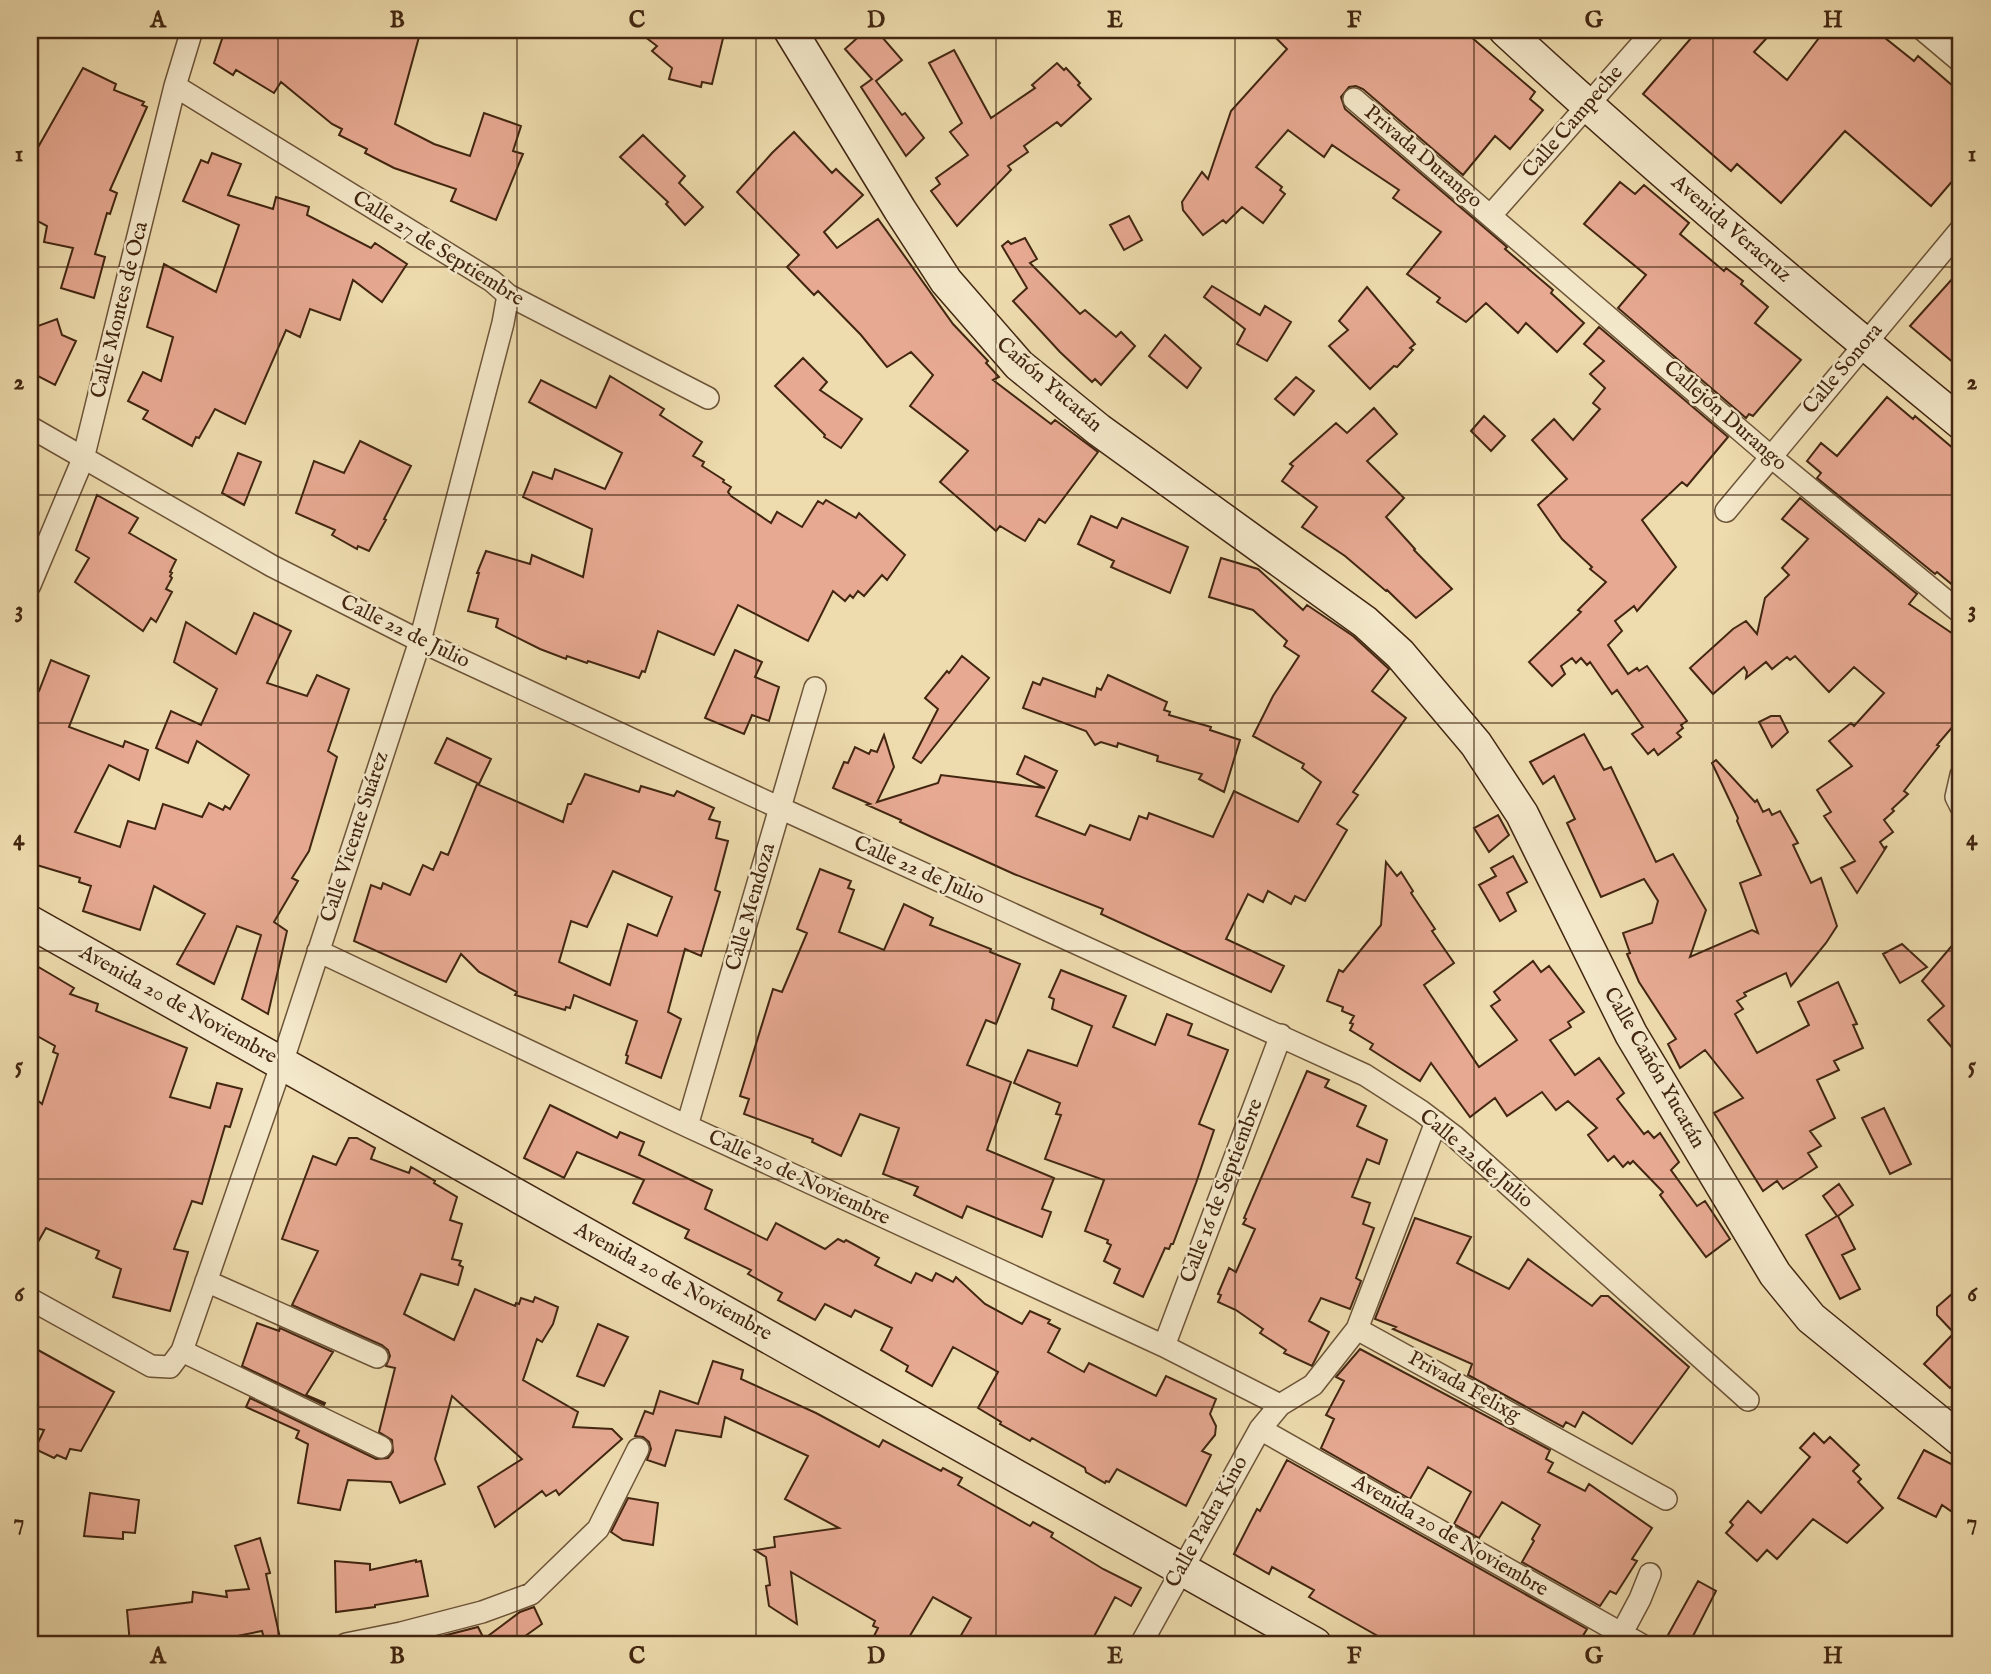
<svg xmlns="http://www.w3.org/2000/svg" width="1991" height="1674" viewBox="0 0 1991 1674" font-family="'IM FELL English',serif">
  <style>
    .building { fill: #e7a992; stroke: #422611; stroke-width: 2; fill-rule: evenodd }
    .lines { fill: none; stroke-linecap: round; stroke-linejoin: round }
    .street-casing { stroke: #6d5438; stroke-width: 24 }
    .secondary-casing { stroke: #422611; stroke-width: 35 }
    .street { stroke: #f4e8ca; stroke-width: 21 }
    .secondary { stroke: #f4e8ca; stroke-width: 32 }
    .grid { fill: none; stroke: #422611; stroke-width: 2; stroke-opacity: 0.55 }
    .labels { text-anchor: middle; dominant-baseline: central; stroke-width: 5; stroke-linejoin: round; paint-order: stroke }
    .street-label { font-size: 21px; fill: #422611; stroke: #f4e8ca }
    .neatline { fill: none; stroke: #422611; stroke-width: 2.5 }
    .grid-label { font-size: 23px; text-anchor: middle; font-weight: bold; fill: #422611 }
  </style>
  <rect width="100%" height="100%" fill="#eedcae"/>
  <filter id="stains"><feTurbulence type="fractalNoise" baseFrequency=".00286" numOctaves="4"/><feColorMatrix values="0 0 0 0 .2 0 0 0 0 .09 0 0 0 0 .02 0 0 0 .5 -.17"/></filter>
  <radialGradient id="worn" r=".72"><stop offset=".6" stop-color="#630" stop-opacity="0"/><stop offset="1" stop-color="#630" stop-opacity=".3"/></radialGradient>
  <path class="building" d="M225,30h180l14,7 -24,87 39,20 36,12 14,-43 37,13 -8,25 10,3 -27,66 -45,-19 5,-12 -62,-21 -29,-15 2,-4 -28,-14 3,-6 -10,-5 -51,-42 -7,11 -38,-23 -3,5 -19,-12z
    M636,30h89l-13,54 -10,-2 -1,5 -32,-8 3,-11 -20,-17 5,-5z
    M866,30h10l26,30 -26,21 26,34 3,-2 19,25 -18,18 -45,-69 11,-8 -27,-30z
    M1268,30h195l72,62 -5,7 13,11 -33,39 -15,-13 -32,39 -100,-86 -7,-3 -7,1 -8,10 4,12 162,138 -2,2 48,41 -2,3 33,30 -27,29 -31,-29 -8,10 -32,-30 -20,19 -29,-20 3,-4 -33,-24 34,-42 -48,-34 6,-8 -45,-30 -22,-15 -8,12 -36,-27 -32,37 26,20 -2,3 5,4 -22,29 -21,-16 -16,16 -3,-3 -20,15 -20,-25 -1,-8 20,-30 6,7 23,-68 56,-62z
    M1698,30h76l-20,22 33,28 38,-50h50l39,31 4,-5 43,37v78l-30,35 -86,-75 -64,72 -44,-39 -6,7 -88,-77z
    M954,50l37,68 44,-30 -3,-3 25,-22 7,7 2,-2 14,15 -2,2 13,14 -30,27 -4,-4 -33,24 4,6 -20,14 3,4 -54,56 -26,-35 9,-7 -4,-6 32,-23 -18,-23 12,-9 -33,-60z
    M83,68l33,16 -2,6 30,12 -2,3 5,2 -37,83 7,3 -7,21 -3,-1 -12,41 10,3 -11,41 -33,-10 12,-40 -29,-6 3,-16 -17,-9v-70l7,2z
    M794,132l38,41 4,-4 27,26 -39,37 13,16 41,-29 75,105 35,37 -2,2 13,14 -6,3 58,44 4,-4 43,32 -53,71 -6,-4 -14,22 -25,-15 -4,5 -56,-49 28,-31 -58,-45 23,-31 -22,-23 -24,15 -26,-32 -43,-44 -4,4 -27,-28 12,-12 -62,-63 35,-39z
    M643,135l42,41 -6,7 24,24 -18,18 -19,-21 2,-2 -48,-45z
    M212,153l29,11 -13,31 45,14 3,-12 33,10 -2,8 64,33 4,-5 32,21 -25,38 -29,-22 -13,40 -30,-11 -10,28 -14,-7 -41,94 -30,-15 -16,29 -3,-1 -4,9 -49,-27 5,-8 -20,-10 15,-29 18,9 12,-44 -26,-10 17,-63 52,28 23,-67 -56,-24 18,-41 7,3z
    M1620,182l15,12 9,-9 45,38 -9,11 44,37 2,-3 17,13 -2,3 27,23 -13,16 46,37 -48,56 -4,-2 -3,4 -128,-110 28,-33 -62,-51z
    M1129,216l13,24 -18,10 -14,-25z
    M1025,238l12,21 -7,4 50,51 5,-4 31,27 5,-5 14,14 -34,39 -6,-6 -3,3 -32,-30 -47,-51 14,-13 -25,-42 6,-5 3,3z
    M1961,269v100l-51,-43z
    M1212,286l48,29 5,-9 26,16 -24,39 -30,-17 8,-15 -41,-32z
    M1367,287l48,57 -5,4 3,2 -16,17 -3,-1 -24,23 -41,-43 19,-16 -9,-9z
    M57,319l5,16 14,6 -21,44 -25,-13v-23l7,-15 -2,-7z
    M1599,327l129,110 -41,49 -5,-4 -40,38 34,47 -39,44 -3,-5 -19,15 7,10 -14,14 20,29 9,-6 2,3 8,-5 40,55 -6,4 2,3 -6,5 4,4 -23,18 -4,-6 -6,5 -16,-20 11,-7 -26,-37 -5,4 -22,-32 -3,3 -6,-7 -5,5 -4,-5 -11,8 4,8 -13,12 -23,-24 52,-50 -3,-2 28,-28 -16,-13 2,-2 -30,-28 -24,-34 29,-26 -35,-39 22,-21 19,21 27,-31 -7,-6 12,-15 -15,-14 14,-13 -20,-17z
    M1165,335l36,33 -14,20 -38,-32z
    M803,358l24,24 -7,8 42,29 -21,29 -17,-11 1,-2 -50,-49z
    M610,376l54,33 -4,6 42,27 -9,14 11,6 -2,4 22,14 -1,2 8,5 -3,5 3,4 40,27 6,-11 25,15 16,-26 5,3 3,-4 30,18 3,-5 46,42 -18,25 -5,-5 -18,21 -6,-5 -5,7 -3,-3 -5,6 -12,-10 -25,50 -70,-36 -24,50 -56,-24 -13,41 -3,-1 -3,7 -51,-17 -1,2 -20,-7 -1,3 -26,-10 -44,-22 2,-8 -30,-8 11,-38h-2l9,-22 44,13 2,-9 51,22 9,-48 -69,-32 10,-25 19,7 3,-10 50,20 17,-36 -93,-51 12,-22 55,28z
    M1296,377l18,14 -20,24 -19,-16z
    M1887,397l26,22 2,-3 46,39v137l-24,-20 -2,2 -118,-96 4,-5 -14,-12 14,-18 16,13z
    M1374,408l23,26 -30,27 37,37 -18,19 29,32 -1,1 38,39 -36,29 -29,-28 -1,1 -41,-35 -43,-29 15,-20 -35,-26 11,-15 -3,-2 46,-41 11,10z
    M1484,416l21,20 -14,15 -20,-20z
    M360,441l51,25 -27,53 2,1 -17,31 -11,-5 -1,3 -25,-14 3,-5 -39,-17 18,-52 30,12z
    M238,453l23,9 -17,43 -22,-12z
    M97,495l41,23 -9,15 47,27 -6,12 2,1 -2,3 2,2 -6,11 6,3 -16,30 -5,-4 -8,13 -68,-49 14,-24 -13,-8z
    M1800,498l117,96 -8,10 50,34 -3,5 5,3v71l-24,28 2,1 -35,45 4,3 -16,15 2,2 -10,9 9,12 -13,10 4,6 3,-2 -30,47 -16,-25 14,-7 -31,-45 7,-4 -14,-22 35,-24 -23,-25 22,-18 3,3 30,-33 -30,-26 -25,25 -34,-36 -5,4 -3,-3 -15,12 -6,-7 -20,16 1,-6 -3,-5 -31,27 -23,-26 43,-39 13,-8 11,13 8,-36 24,-23 -7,-7 26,-29 -26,-20z
    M1091,516l26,12 5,-10 66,29 -18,46 -59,-26 3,-6 -36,-17z
    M1221,558l37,11 45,41 4,-5 46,31 36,33 -17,22 34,27 -53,74 5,3 -21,29 10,6 -42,71 -10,-5 -4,8 -23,-13 -5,11 -15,-8 -22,45 58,27 -13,26 -170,-78 2,-5 -89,-35 -82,-37 -32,-15 1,-2 -34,-15 3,-1 -37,-16 11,-26 4,1 7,-16 14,7 2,-4 6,2 7,-17 10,32 -17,35 61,-19 3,-8 104,13 -28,-14 8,-18 32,15 -21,45 49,19 5,-10 40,15 9,-24 8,3 2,-6 64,24 21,-46 64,31 23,-40 -19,-14 2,-4 -51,-28 20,-40 26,-40 -15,-10 3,-5 -34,-31 -44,-13z
    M254,613l37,18 -24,52 40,13 10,-21 32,14 -21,62 9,6 -28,94 -17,27 6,3 -24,41 13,9 -19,83 -26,-15 19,-64 -24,-9 -23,58 -37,-20 28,-50 -51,-28 -14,44 -57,-19 8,-25 -12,-4 1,-4 -50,-15v-159l5,-14 4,1 12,-31 38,16 -20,51 54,20 2,-6 23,9 -9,30 -30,-15 -34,67 45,15 8,-26 27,8 8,-25 39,13 7,-14 14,7 2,-4 5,3 19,-34 -52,-34 -9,22 -32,-15 15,-37 30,14 16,-36 -43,-27 12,-40 50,32z
    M735,650l27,12 -7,15 24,10 -10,34 -17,-6 -8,19 -39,-16z
    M962,656l27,22 -68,85 -8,-5 25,-49 -13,-11 22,-27 2,2z
    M1108,675l59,27 -3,8 6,2 -1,3 42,12 -1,3 30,10 -16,52 -25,-13 3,-5 -45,-13 1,-5 -40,-13 -1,4 -16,-5 -6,3 -9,-14 -63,-23 10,-26 7,3 3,-7 52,19 2,-9 4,2z
    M1771,716h9l8,16 -16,15 -13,-25z
    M1584,734l20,36 7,-3 45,95 17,-8 33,56 -16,47 62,-27 6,3 -18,-50 21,-8 -24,-54 1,-3 -26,-55 4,-3 39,42 2,-2 6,12 6,-3 3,6 8,-4 18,32 -5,2 18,38 10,-5 16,48 -11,17 -35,43 -5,-13 -42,20 2,3 -9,5 6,8 -8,5 22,39 52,-28 -11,-23 40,-20 19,42 -4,1 10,23 -29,13 5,9 -22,10 18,38 -25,13 11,15 -13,7 9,14 -34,22 -6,-8 -14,10 -49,-78 29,-15 -38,-48 -25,18 -12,-24 8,-5 -37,-57 -12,-28 3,-1 -7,-20 29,-10 6,-22 -14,-22 -43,18 -34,-74 8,-4 -21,-43 -11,8 -13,-22z
    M447,738l44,21 -12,25 -44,-21z
    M585,774l54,18 2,-6 33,10 3,-5 37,17 -5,11 11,3 -4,16 12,3 -13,49 5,2 -19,64 -16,-7 -17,63 13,7 -20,59 -35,-15 2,-7 -2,-1 11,-34 -63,-26 -4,13 -4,-1 -1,3 -50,-15 2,-3 -38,-20 -18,-18 -15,28 -92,-41 17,-56 10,4 2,-6 27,12 13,-30 10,5 8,-18 7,3 29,-71 86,38 5,-18h3zM613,871l59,26 -15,39 -29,-12 -18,61 -51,-23 12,-41 16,6z
    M1498,815l11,20 -20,17 -15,-24z
    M1513,856l14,26 -20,11 9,18 -16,10 -21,-36 17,-9 -5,-8z
    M1386,862l11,14 4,-4 12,19 -2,2 24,36 -3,2 22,32 -30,22 55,82 38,-27 -26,-34 9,-6 -6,-8 39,-31 8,11 8,-6 35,46 -16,10 3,5 -21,13 25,35 24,-17 25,35 -7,6 27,35 4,-3 6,7 6,-5 19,29 -8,8 26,36 8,-5 25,38 -24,18 -46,-62 3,-3 -30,-31 -3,3 -2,-2 -5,5 -9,-11 -6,5 -20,-26 9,-7 -29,-27 -12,9 -14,-18 -35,24 -12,-18 -25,19 -39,-54 -11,18 -50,-32 3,-5 -23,-14 3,-6 -3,-1 4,-7 -12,-5 1,-4 -16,-6 12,-31 4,2 38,-47z
    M820,869l31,12 -3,7 6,2 -15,42 45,18 20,-46 29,14 -3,7 61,24 -1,3 30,12 -24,60 -10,-4 -19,45 44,17 -24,68 67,28 -12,31 9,3 -9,25 -75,-31 -5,12 -48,-23 4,-8 -35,-13 16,-46 -39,-14 -19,42 -29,-14 1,-3 -69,-25 5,-15 -9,-3 11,-36 22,-71 9,3 25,-59 -10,-4z
    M1961,935v123l-33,-38 16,-14 -22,-25z
    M1902,944l25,23 -27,16 -17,-29z
    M30,962l44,26 -4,6 28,10 -2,7 91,37 -17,49 40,11 7,-25 25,6 -12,38 -5,-1 -23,78 -10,-3 -18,48 14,3 -18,59 -57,-14 8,-28 -25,-11 3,-7 -53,-23 -16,28v-162l12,10 16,-50 -5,-2 2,-6 -25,-14z
    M1061,970l65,26 -13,31 42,18 12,-31 25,10 -4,11 40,15 -29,74 15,6 -18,53 -23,61h-2l-2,5 -4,-1 -22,49 -29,-14 6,-14 -16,-8 7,-16 -4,-2 1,-3 -23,-9 19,-51 -59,-21 16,-44 -5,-1 4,-11 -46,-20 14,-33 49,16 15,-40 -40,-17 2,-10 -5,-2z
    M1307,1071l22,9 -4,7 41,19 -9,20 30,14 -8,24 -12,-5 -15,38 18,6 -7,21 11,4 -18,50 5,3 -11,28 -29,-11 -12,23 20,11 -17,34 -28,-13 2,-3 -26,-17 3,-4 -27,-19 -18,-8 3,-7 -3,-1 11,-26 7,4 19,-43 -12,-5 3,-5 -2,-1z
    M550,1105l67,33 3,-6 24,10 -5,13 73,35 -7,19 62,31 9,-17 49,26 13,-10 6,3 2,-2 33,18 -4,7 36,18 5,-10 16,8 4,-8 17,9 3,-5 29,27 37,20 8,-13 20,9 -2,3 12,6 -12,23 36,20 5,-9 67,33 10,-20 50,23 -6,15 6,12 -1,9 -13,16 9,4 -25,51 -69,-37 -8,13 -3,-1 -1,2 -19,-11 -1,-4 -53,-30 -2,3 -30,-17 1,-2 -23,-14 20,-36 -45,-25 -21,39 -26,-15 2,-5 -27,-16 11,-22 -37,-18 -4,7 -26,-13 -10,16 -37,-20 4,-7 -34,-19 3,-4 -66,-32 4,-8 -56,-27 11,-23 -67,-28 -13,26 -40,-20z
    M1884,1108l27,56 -21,10 -28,-56z
    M349,1138h8l18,10 -4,11 38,14 2,-6 24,14 -1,2 23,14 -7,23 12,4 -10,35 9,2 -2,4 4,2 -5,18 -37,-11 -17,40 50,26 21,-51 40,17 1,-3 3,1 2,-6 12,4 2,-5 23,10 -5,17 -11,18 -5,-3 -14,41 55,32 -5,15 39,2 10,10 -63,56 -3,-5 -10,6 -4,-5 -47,36 -17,-40 44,-28 -70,-63 -17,63 10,25 -45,19 -9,-21 -43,-2 -8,30 -42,-7 10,-59 -12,-6 3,-7 -53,-24 4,-9 126,61 12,-1 5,-6 -1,-12 -13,-8 16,-64 -9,-2 4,-10 -2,-6 -6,-5 -90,-40 26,-54 -36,-12 31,-83 23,9z
    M1839,1184l14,21 -15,11 17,33 -13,6 18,34 -20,10 -34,-64 31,-19 -14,-20z
    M1415,1218l56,19 -14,26 52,26 19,-30 64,47 9,-10h7l81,71 -57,77 -49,-32 -8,15 -9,-5 -3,5 -95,-52 4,-11 -79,-35 3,-2 -21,-8z
    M1961,1286v93l-11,9 -26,-24 30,-31 -17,-18v-8z
    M257,1323l22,8 1,-3 53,24 -27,43 19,8 -1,2 -82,-39z
    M598,1324l30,13 -24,49 -27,-10z
    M1360,1349l190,101 -4,9 7,4 -5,9 37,19 4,-7 63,44 -20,31 5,2 -21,33 -6,-3 -10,15 -78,-44 12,-21 -2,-2 8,-14 -38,-23 -23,36 -25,-14 17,-32 -43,-25 -18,32 -89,-51 13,-29 -8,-4 18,-34 -8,-4z
    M38,1350l76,42 -33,59 -11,-2 -4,10 -9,-4 -3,3 -19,-9 9,-19 -14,-3v-51z
    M713,1361l30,9 -2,9 75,34 63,34 4,-7 58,31 2,-3 19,10 -4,7 72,41 3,-4 20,11 -2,4 52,32 38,19 -10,18 -16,-9 -25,47h-134l15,-26 -38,-21 -28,47h-16l-15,-8 4,-8 -5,-2 2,-5 -84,-49 6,52 -28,-18 -3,-20 4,-1 -4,-28 -11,-7 20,-3 -1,-10 65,-9 -54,-29 23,-43 -83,-39 -4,20 -45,-7 -11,36 -18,-6 4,-11 -2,-7 -6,-5 -8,-1 10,-25 8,3 7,-23 38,13z
    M1814,1433l10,10 6,-6 29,28 -6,6 8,8 -3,3 25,26 -36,35 -34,-24 -36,40 -10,-9 -10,11 -31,-28 7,-8 -3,-3 18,-21 13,12 49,-56 -10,-9z
    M1924,1450l37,19v49l-19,-13 -6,12 -38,-19z
    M1287,1460l300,169 -9,15h-139l-14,-8 -5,8h-28l-83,-47 5,-7 -42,-23 -3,7 -35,-20 23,-45 3,2z
    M90,1493l49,7 -4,33 -12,-1v7l-39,-3z
    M628,1498l30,5 -5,42 -30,-5 -12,-8z
    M260,1538l10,35 -4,1 14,64 -15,4 -3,-11 -65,13h-67l-3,-34 65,-8 1,-10 34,5 -1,-6 23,-2 -14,-43z
    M416,1560v2l5,-1 7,35 -53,9v2l-39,5 -1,-51 35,3v6z
    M1698,1581l18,10 -27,53h-26z
    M534,1607l8,17 -28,20h-92l13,-6 43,-11 6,12 36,-27z"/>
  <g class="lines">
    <g class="street-casing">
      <path id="street" d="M1923,30l38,32
        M175,86l317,195 16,14 200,103
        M1354,99l416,357 191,157
        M1491,215l163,-185
        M30,427l242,139 148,75 360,167 585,267 56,36 33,25 294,264
        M1726,511l235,-282
        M30,585l53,-126 92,-373 17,-56
        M1961,775l-5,22 5,10
        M318,951l369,175 477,220 116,59
        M687,1126l128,-438
        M206,1281l171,76
        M30,1299l121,67 19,1 12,-16 100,-288 138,-422 83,-318 5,-28
        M1357,1329l309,170
        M1164,1346l117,-311
        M182,1351l199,96
        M1260,1429l380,215
        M346,1644l55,-11 81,-21 49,-18 67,-65 40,-80
        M1141,1644l119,-215 20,-24 33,-20 44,-56 79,-207
        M1616,1644l24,-45 10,-25"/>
    </g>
    <g class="secondary-casing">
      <path id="secondary" d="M790,30l110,180 46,71 73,84 80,65 266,192 35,32 76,90 46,70 109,220 144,240 36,44 150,122
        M1505,30c147,136 301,266 456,393
        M30,922l1285,722"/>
    </g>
    <use href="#street" class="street"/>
    <use href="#secondary" class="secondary"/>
  </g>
  <path class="grid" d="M278,30v1614M517,30v1614M756,30v1614M996,30v1614M1235,30v1614M1474,30v1614M1713,30v1614M30,267h1931M30,495h1931M30,723h1931M30,951h1931M30,1179h1931M30,1407h1931"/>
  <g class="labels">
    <g class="street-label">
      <text transform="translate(1573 122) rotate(-49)">Calle Campeche</text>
      <text transform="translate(1423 157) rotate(40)">Privada Durango</text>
      <text transform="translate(1731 229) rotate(41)">Avenida Veracruz</text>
      <text transform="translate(438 249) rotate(32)">Calle 27 de Septiembre</text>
      <text transform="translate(120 310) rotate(-76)">Calle Montes de Oca</text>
      <text transform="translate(1843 369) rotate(-50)">Calle Sonora</text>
      <text transform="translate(1049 385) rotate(41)">Cañón Yucatán</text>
      <text transform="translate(1725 416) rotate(41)">Callejón Durango</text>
      <text transform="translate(405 632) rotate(26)">Calle 22 de Julio</text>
      <text transform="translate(355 837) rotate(-72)">Calle Vicente Suárez</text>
      <text transform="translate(919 871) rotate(24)">Calle 22 de Julio</text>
      <text transform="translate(751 907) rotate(-74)">Calle Mendoza</text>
      <text transform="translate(178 1005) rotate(29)">Avenida 20 de Noviembre</text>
      <text transform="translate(1654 1068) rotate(60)">Calle Cañón Yucatán</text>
      <text transform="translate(1476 1159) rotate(40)">Calle 22 de Julio</text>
      <text transform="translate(799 1178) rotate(25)">Calle 20 de Noviembre</text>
      <text transform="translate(1222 1191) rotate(-69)">Calle 16 de Septiembre</text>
      <text transform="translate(673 1282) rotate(29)">Avenida 20 de Noviembre</text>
      <text transform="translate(1464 1387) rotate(29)">Privada Felixg</text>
      <text transform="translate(1207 1522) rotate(-61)">Calle Padra Kino</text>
      <text transform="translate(1450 1536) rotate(30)">Avenida 20 de Noviembre</text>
    </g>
  </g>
  <rect width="1991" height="1674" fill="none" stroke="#eedcae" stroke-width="77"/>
  <rect x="38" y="38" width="1914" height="1598" class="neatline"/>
  <g class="grid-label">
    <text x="158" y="27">A</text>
    <text x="397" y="27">B</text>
    <text x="637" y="27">C</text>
    <text x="876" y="27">D</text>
    <text x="1115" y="27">E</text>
    <text x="1354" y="27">F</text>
    <text x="1594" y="27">G</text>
    <text x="1833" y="27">H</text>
    <text x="19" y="161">1</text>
    <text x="1972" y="161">1</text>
    <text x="19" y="389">2</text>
    <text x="1972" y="389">2</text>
    <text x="19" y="617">3</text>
    <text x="1972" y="617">3</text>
    <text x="19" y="845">4</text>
    <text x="1972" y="845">4</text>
    <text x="19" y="1073">5</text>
    <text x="1972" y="1073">5</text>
    <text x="19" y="1301">6</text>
    <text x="1972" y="1301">6</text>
    <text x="19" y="1529">7</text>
    <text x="1972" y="1529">7</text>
    <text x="158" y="1663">A</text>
    <text x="397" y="1663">B</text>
    <text x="637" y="1663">C</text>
    <text x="876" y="1663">D</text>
    <text x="1115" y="1663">E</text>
    <text x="1354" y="1663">F</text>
    <text x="1594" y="1663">G</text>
    <text x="1833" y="1663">H</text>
  </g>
  <rect width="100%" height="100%" filter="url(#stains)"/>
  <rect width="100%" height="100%" fill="url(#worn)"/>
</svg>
